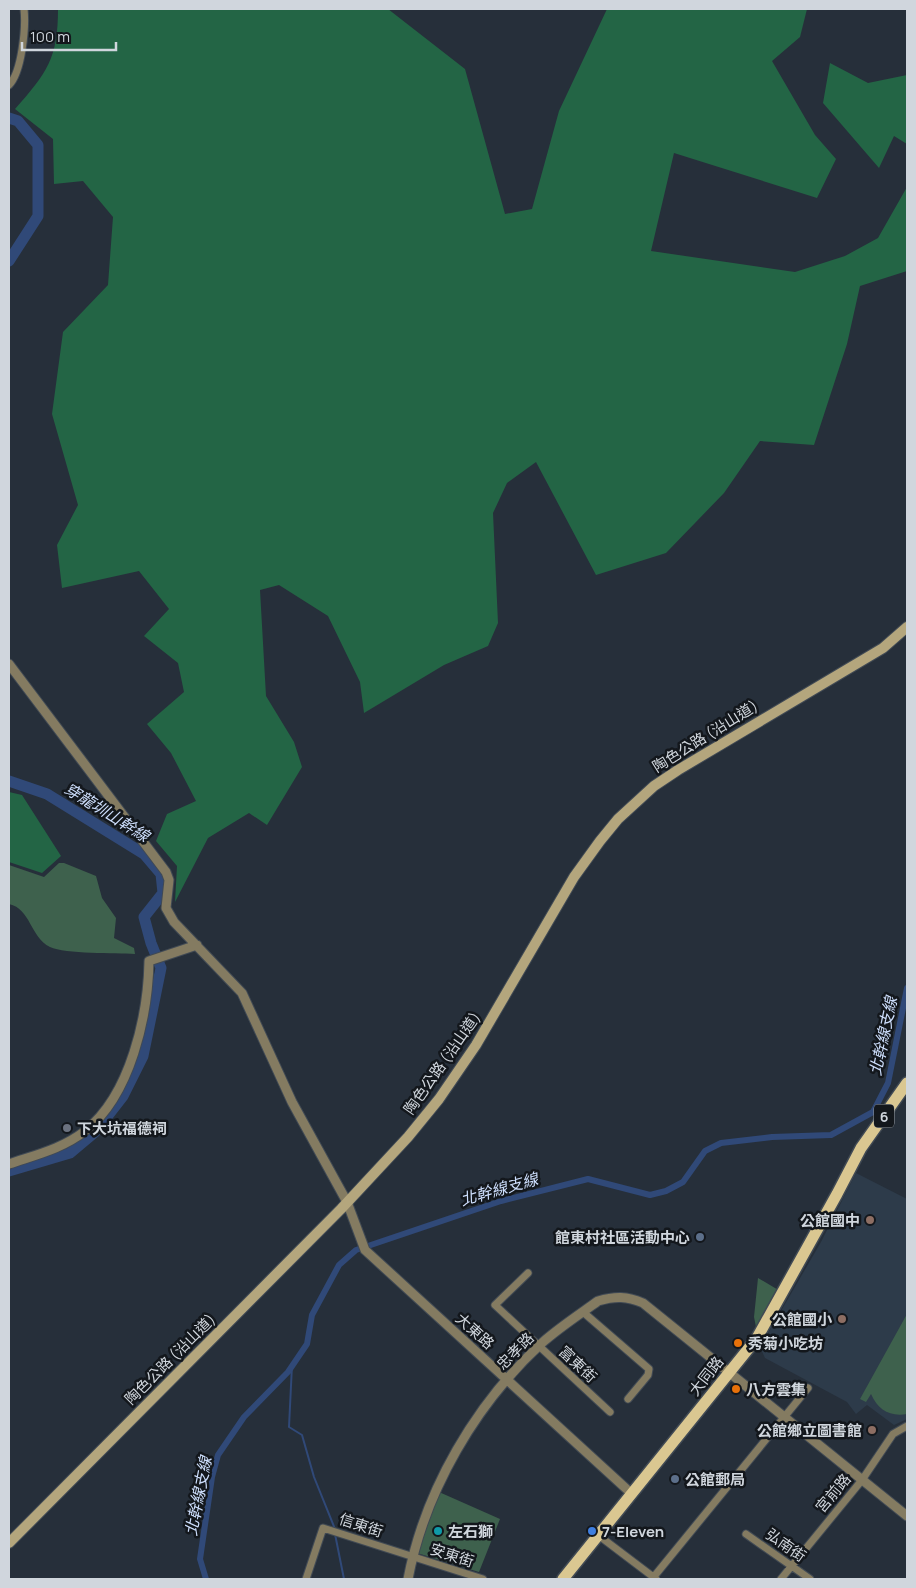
<svg xmlns="http://www.w3.org/2000/svg" width="916" height="1588" viewBox="0 0 916 1588" font-family="Manrope,'Noto Sans TC',sans-serif">
  <style>
    .built { fill: #2d3b4a }
    .green { fill: #3e614d }
    .forest { fill: #236545 }
    .lines { fill: none; stroke-linecap: round; stroke-linejoin: round }
    .stream { stroke: #304978; stroke-width: 2 }
    .canal { stroke: #304978; stroke-width: 6 }
    .river { stroke: #304978; stroke-width: 11 }
    .minor-casing { stroke: #414a54; stroke-width: 9 }
    .tertiary-casing { stroke: #414a54; stroke-width: 11 }
    .secondary-casing { stroke: #414a54; stroke-width: 12 }
    .primary-casing { stroke: #414a54; stroke-width: 14 }
    .minor { stroke: #847b61; stroke-width: 7 }
    .tertiary { stroke: #847b61; stroke-width: 9 }
    .secondary { stroke: #b4a67d; stroke-width: 10 }
    .primary { stroke: #dac791; stroke-width: 11 }
    .worship-dot { fill: #6b7280; stroke: #13171c; stroke-width: 2 }
    .education-dot { fill: #8d6e63; stroke: #13171c; stroke-width: 2 }
    .service-dot { fill: #5c6f8a; stroke: #13171c; stroke-width: 2 }
    .food-dot { fill: #e8710a; stroke: #13171c; stroke-width: 2 }
    .culture-dot { fill: #0f9aa8; stroke: #13171c; stroke-width: 2 }
    .shop-dot { fill: #3f7fe0; stroke: #13171c; stroke-width: 2 }
    .labels { text-anchor: middle; dominant-baseline: central; stroke-width: 5; stroke-linejoin: round; paint-order: stroke }
    .shield { fill: #13171c; stroke: #979da3; stroke-width: 1 }
    .shield-label { font-size: 14px; font-weight: bold; fill: #d0d6dd }
    .street-label { font-size: 15px; fill: #d0d6dd; stroke: #13171c }
    .poi-label { font-size: 15px; font-weight: bold; fill: #d0d6dd; stroke: #13171c; text-anchor: start }
    .water-label { font-size: 16px; font-style: italic; fill: #cddefc; stroke: #13171c }
  </style>
  <rect width="100%" height="100%" fill="#262f3a"/>
  <path class="built" d="M856,1173l51,26v220l-13,6 -27,-20 -11,9 -9,-12 -82,-44 -5,-11 61,-105z"/>
  <path class="green" d="M59,863h5l32,13 6,22 14,20 -2,20 20,10 1,6c-19,-1 -70,0 -85,-7 -20,-10 -19,-38 -41,-43v-39l35,12z
    M758,1278l22,13 -24,36 -2,-10z
    M907,1314v100c-17,3 -29,-4 -36,-20l-5,8 -6,-3z
    M439,1492l61,27 -21,53 -62,-19z"/>
  <path class="forest" d="M58,9h330l77,60 40,145 27,-5 27,-98 48,-102h200l-7,28 -28,24 43,74 21,24 -19,39 -143,-45 -23,98 144,21 50,-16 33,-18 29,-51v84l-47,15 -13,58 -33,101 -54,-4 -36,52 -58,60 -70,22 -60,-113 -29,21 -14,30 5,110 -10,23 -44,19 -80,48 -4,-31 -32,-66 -49,-31 -19,5 6,106 28,46 8,25 -35,58 -18,-12 -41,25 -33,64 2,-36 -21,-25 11,-27 29,-13 -25,-48 -24,-29 37,-32 -6,-29 -34,-27 25,-27 -30,-38 -77,17 -5,-43 21,-40 -26,-91 11,-82 45,-47 5,-68 -30,-36 -29,3 -1,-45 -38,-30c32,-36 43,-51 43,-100z
    M830,63l38,20 39,-8v69l-13,-8 -15,32 -56,-65z
    M9,792l13,3 39,61 -19,17 -33,-11z"/>
  <g class="lines">
    <path class="stream" d="M292,1365l-3,62 13,8 12,42 21,52
      M335,1534l9,45"/>
    <path class="canal" d="M206,1579l-6,-20 12,-82 6,-22 26,-38 44,-45 19,-28 5,-29 27,-50 17,-15 145,-49 87,-22 62,16 16,-4 17,-9 22,-31 16,-8 51,-6 59,-2 42,-23 15,-29 19,-95"/>
    <path class="river" d="M9,118l9,3 20,24v71l-29,45
      M9,781l38,13 97,60 17,20 2,19 -19,24 7,26 10,25 -18,88 -20,40 -28,36 -25,21 -61,18"/>
    <g class="minor-casing">
      <path id="minor" d="M9,85c13,-13 17,-58 15,-76
        M528,1273l-33,32 115,107
        M583,1312l66,57 -1,6 -20,24
        M746,1534l64,45
        M598,1535l58,44
        M306,1579l17,-51 160,51
        M652,1579l156,-191
        M781,1579l81,-99 31,-46 14,-8"/>
    </g>
    <g class="tertiary-casing">
      <path id="tertiary" d="M9,664l157,208 3,8 -3,28 8,14 68,71 50,109 55,100 18,48 267,244
        M9,1164c26,-9 53,-15 76,-33 46,-36 63,-116 64,-170l48,-16
        M408,1579c17,-89 68,-176 135,-237 17,-15 37,-28 55,-41 17,-5 29,-5 45,2l264,213"/>
    </g>
    <g class="secondary-casing">
      <path id="secondary" d="M9,1543l332,-334 67,-72 31,-38 37,-54 98,-168 26,-36 18,-22 36,-33 24,-16 205,-122 24,-21"/>
    </g>
    <g class="primary-casing">
      <path id="primary" d="M563,1579l194,-241 80,-144 24,-46 46,-65"/>
    </g>
    <use href="#minor" class="minor"/>
    <use href="#tertiary" class="tertiary"/>
    <use href="#secondary" class="secondary"/>
    <use href="#primary" class="primary"/>
  </g>
  <circle class="worship-dot" cx="67" cy="1128" r="5"/>
  <g class="education-dot">
    <circle cx="870" cy="1220" r="5"/>
    <circle cx="842" cy="1319" r="5"/>
    <circle cx="872" cy="1430" r="5"/>
  </g>
  <g class="service-dot">
    <circle cx="700" cy="1237" r="5"/>
    <circle cx="675" cy="1479" r="5"/>
  </g>
  <g class="food-dot">
    <circle cx="738" cy="1343" r="5"/>
    <circle cx="736" cy="1389" r="5"/>
  </g>
  <circle class="culture-dot" cx="438" cy="1531" r="5"/>
  <circle class="shop-dot" cx="592" cy="1531" r="5"/>
  <g class="labels">
    <rect class="shield" x="874" y="1104.5" width="20" height="23" rx="4"/>
    <g class="shield-label">
      <text x="884" y="1116">6</text>
    </g>
    <g class="street-label">
      <text transform="translate(705 736) rotate(-32)">陶色公路 (沿山道)</text>
      <text transform="translate(442 1063) rotate(-55)">陶色公路 (沿山道)</text>
      <text transform="translate(475 1331) rotate(42)">大東路</text>
      <text transform="translate(515 1351) rotate(-45)">忠孝路</text>
      <text transform="translate(170 1359) rotate(-45)">陶色公路 (沿山道)</text>
      <text transform="translate(578 1364) rotate(43)">富東街</text>
      <text transform="translate(706 1376) rotate(-52)">大同路</text>
      <text transform="translate(833 1493) rotate(-50)">宮前路</text>
      <text transform="translate(361 1525) rotate(18)">信東街</text>
      <text transform="translate(786 1545) rotate(35)">弘南街</text>
      <text transform="translate(452 1555) rotate(18)">安東街</text>
    </g>
    <g class="poi-label">
      <text x="77" y="1128">下大坑福德祠</text>
      <text x="860" y="1220" text-anchor="end">公館國中</text>
      <text x="690" y="1237" text-anchor="end">館東村社區活動中心</text>
      <text x="832" y="1319" text-anchor="end">公館國小</text>
      <text x="748" y="1343">秀菊小吃坊</text>
      <text x="746" y="1389">八方雲集</text>
      <text x="862" y="1430" text-anchor="end">公館鄉立圖書館</text>
      <text x="685" y="1479">公館郵局</text>
      <text x="448" y="1531">左石獅</text>
      <text x="602" y="1531">7-Eleven</text>
    </g>
    <g class="water-label">
      <text transform="translate(107 812) rotate(32)">穿龍圳山幹線</text>
      <text transform="translate(883 1036) rotate(-78)">北幹線支線</text>
      <text transform="translate(499 1189) rotate(-16)">北幹線支線</text>
      <text transform="translate(198 1496) rotate(-79)">北幹線支線</text>
    </g>
  </g>
  <rect width="916" height="1588" fill="none" stroke="#d0d6dd" stroke-width="20"/>
  <path d="M22 42v8h94v-8" fill="none" stroke="#d0d6dd" stroke-width="2.5"/>
  <text x="30" y="42" font-size="15" fill="#d0d6dd" stroke="#13171c" stroke-width="4" paint-order="stroke">100 m</text>
</svg>
